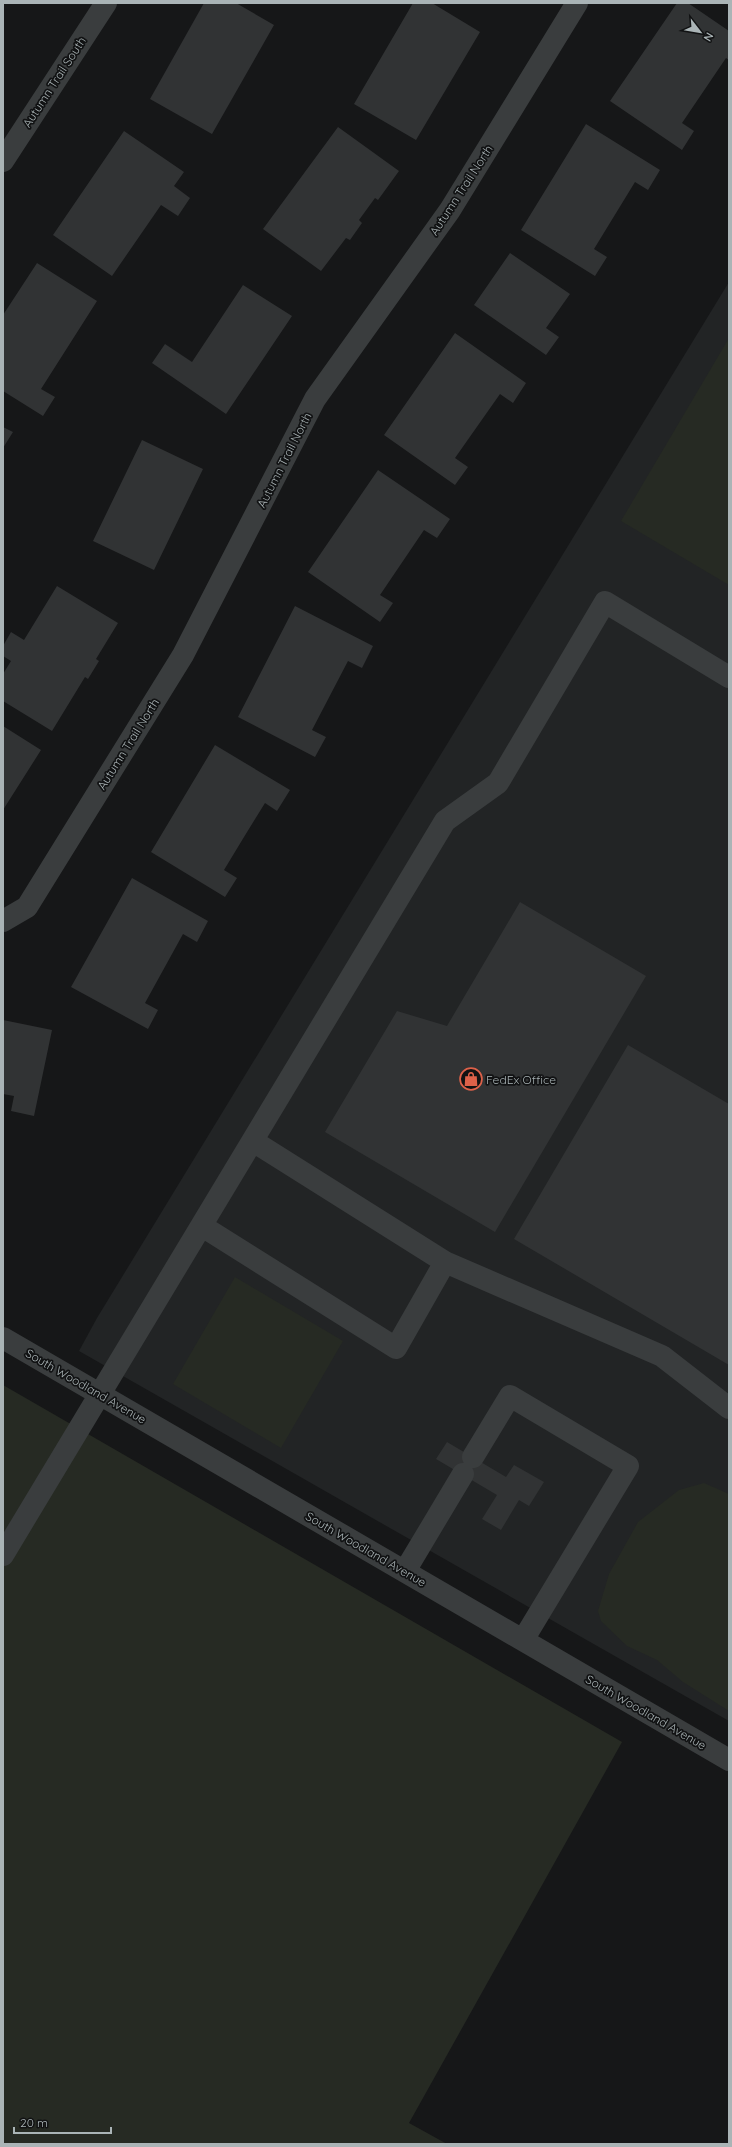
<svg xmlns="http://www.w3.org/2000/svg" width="732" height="2147" viewBox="0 0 732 2147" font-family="Quicksand,sans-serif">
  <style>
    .built { fill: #222425 }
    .green { fill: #262a23 }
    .building { fill: #313334 }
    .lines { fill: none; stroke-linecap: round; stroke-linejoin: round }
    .minor { stroke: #3a3d3e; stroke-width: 22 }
    .labels { text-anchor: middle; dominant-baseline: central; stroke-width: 3.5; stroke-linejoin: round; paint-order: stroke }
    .street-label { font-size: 12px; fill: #aab4b6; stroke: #111213 }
    .poi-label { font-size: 12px; fill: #aab4b6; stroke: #111213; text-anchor: start }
  </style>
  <rect width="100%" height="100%" fill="#161718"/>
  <path class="built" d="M729,282v1439l-650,-370 18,-33z"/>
  <path class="green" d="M729,338v247l-108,-64z
    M235,1277l108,64 -62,107 -108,-64z
    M3,1385l619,357 -213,381 38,21h-444z
    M704,1483l25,11v217l-46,-29 -26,-22 -30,-14 -26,-25 -3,-10 11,-37 29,-52 41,-32z"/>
  <path class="building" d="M204,3h32l38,22 -62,109 -62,-35z
    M413,3h19l48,29 -64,108 -62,-36z
    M677,3h11l41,28v29l-3,-2 -44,65 12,8 -12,19 -72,-49z
    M586,124l74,46 -12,20 -13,-8 -41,67 13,8 -12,19 -74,-46z
    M338,127l61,44 -21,29 -3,-2 -16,22 3,3 -12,17 -4,-2 -25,33 -58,-42z
    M124,131l60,41 -10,14 16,12 -12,18 -17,-11 -49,71 -59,-41z
    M510,253l60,41 -24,34 13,9 -13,18 -72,-50z
    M37,263l60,38 -56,88 14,8 -12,19 -40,-25v-76z
    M243,285l49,31 -66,98 -74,-51 13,-19 27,18z
    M455,333l71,50 -13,20 -13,-9 -45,64 13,9 -13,18 -71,-50z
    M3,427l10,5 -10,16z
    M142,440l61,29 -49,101 -61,-29z
    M378,470l72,49 -13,19 -13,-8 -44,65 13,8 -13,19 -72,-50z
    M57,586l61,37 -22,36 3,2 -11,18 -3,-2 -33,54 -49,-30v-27l8,-13 -8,-5v-10l8,-14 13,8z
    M295,606l78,40 -11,22 -14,-7 -36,69 14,7 -11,20 -77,-40z
    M3,726l38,24 -38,60z
    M215,745l75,45 -13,21 -12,-8 -21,34 -20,33 13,8 -12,19 -74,-45z
    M132,878l76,43 -11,21 -14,-8 -38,69 13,7 -10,19 -77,-42z
    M520,902l126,74 -151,256 -170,-100 72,-121 50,15z
    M3,1020l49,10 -18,86 -23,-5 3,-15 -11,-2z
    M628,1045l101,59v261l-215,-126z
    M447,1442l59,35 8,-12 30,17 -15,24 -10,-6 -18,30 -19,-11 15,-24 -61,-36z"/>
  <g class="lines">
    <path class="minor" d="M3,161l103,-158
      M3,921l24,-14 156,-252 132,-256 135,-189 127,-207
      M202,1226l194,122 49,-86 -192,-121
      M445,1262l217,94 67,52
      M3,1338l726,422
      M473,1457l37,-61 118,70 -105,174
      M3,1555l442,-734 53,-38 107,-181 124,75
      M405,1571l58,-97"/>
  </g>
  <defs>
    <g id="shop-ring" transform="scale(1.15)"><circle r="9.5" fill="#111213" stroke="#dd6149" stroke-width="1.5"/><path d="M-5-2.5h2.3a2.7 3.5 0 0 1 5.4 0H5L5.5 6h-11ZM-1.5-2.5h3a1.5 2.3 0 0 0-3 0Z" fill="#dd6149"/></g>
  </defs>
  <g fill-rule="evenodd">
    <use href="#shop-ring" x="471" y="1079"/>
  </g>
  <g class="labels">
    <g class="street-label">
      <text transform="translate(54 82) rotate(-57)">Autumn Trail South</text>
      <text transform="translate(461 190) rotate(-57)">Autumn Trail North</text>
      <text transform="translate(284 460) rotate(-63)">Autumn Trail North</text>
      <text transform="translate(128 744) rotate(-58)">Autumn Trail North</text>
      <text transform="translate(86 1386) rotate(30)">South Woodland Avenue</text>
      <text transform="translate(366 1549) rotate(30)">South Woodland Avenue</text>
      <text transform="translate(646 1712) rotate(30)">South Woodland Avenue</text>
    </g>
    <g class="poi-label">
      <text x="486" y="1079">FedEx Office</text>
    </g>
  </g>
  <rect width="732" height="2147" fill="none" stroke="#aab4b6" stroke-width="8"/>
  <g transform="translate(700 32) rotate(121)" stroke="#111213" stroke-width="3" paint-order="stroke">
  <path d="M0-3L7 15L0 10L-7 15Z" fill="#aab4b6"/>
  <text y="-6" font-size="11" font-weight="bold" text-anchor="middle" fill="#aab4b6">N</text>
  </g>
  <path d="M14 2127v6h97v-6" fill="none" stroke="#aab4b6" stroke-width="2"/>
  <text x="20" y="2127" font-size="12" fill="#aab4b6" stroke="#111213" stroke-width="3" paint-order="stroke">20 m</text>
</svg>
